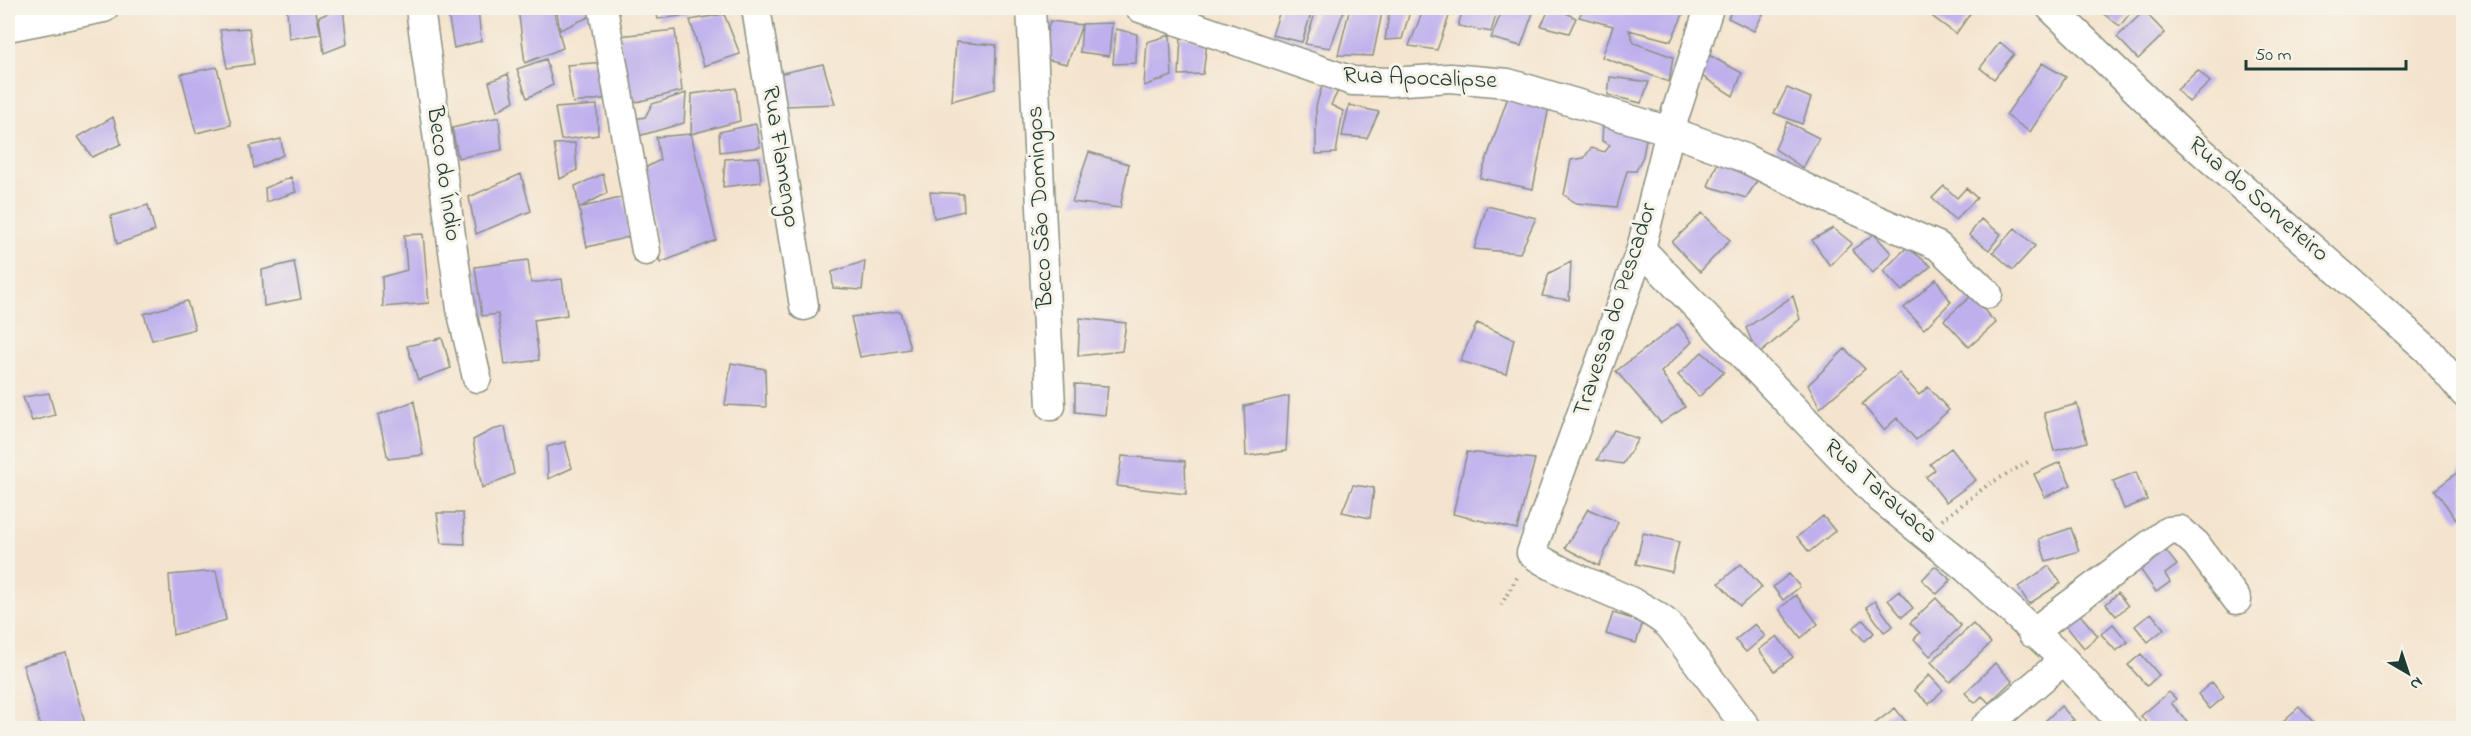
<svg xmlns="http://www.w3.org/2000/svg" width="2471" height="736" viewBox="0 0 2471 736" font-family="'Indie Flower',sans-serif">
  <style>
    .building { fill: #bfb0ed }
    .lines { fill: none; stroke-linecap: round; stroke-linejoin: round }
    .minor-casing { stroke: #8a9080; stroke-width: 31 }
    .path { stroke: #8a9080; stroke-width: 4; stroke-dasharray: 1.5 4.5; stroke-linecap: butt }
    .minor { stroke: #fff; stroke-width: 28 }
    .labels { text-anchor: middle; dominant-baseline: central; stroke-width: 6; stroke-linejoin: round; paint-order: stroke }
    .street-label { font-size: 24px; fill: #1f3d34; stroke: #f7f3e8 }
  </style>
  <rect width="100%" height="100%" fill="#f7f3e8"/>
  <filter id="ink" filterUnits="userSpaceOnUse"><feTurbulence type="fractalNoise" baseFrequency=".0167" numOctaves="2"/><feDisplacementMap in="SourceGraphic" scale="12" xChannelSelector="R" yChannelSelector="G"/><feConvolveMatrix kernelMatrix="1 2 1 2 8 2 1 2 1" color-interpolation-filters="sRGB"/></filter>
  <filter id="wash" filterUnits="userSpaceOnUse"><feTurbulence type="fractalNoise" baseFrequency=".008" numOctaves="4" result="noise"/><feDisplacementMap in="SourceGraphic" scale="24" xChannelSelector="R" yChannelSelector="G"/><feGaussianBlur stdDeviation="1.35" result="paint"/><feColorMatrix in="noise" values="0 0 0 0 0 0 0 0 0 0 0 0 0 0 0 0 0 1.4 0 .05"/><feComposite in="paint" operator="in"/></filter>
  <g filter="url(#wash)">
    <rect width="100%" height="100%" fill="#f4e4cd"/>
    <g id="blocks">
      <path class="building" d="M287,8h28l6,26 -32,5z
        M340,8h3l4,36 -23,9 -5,-36z
        M447,8h31l3,33 -27,7z
        M518,8h35l10,40 -38,15z
        M556,8h35l2,7 -33,15z
        M655,8h31l2,7 -30,4z
        M698,8h26v6l16,40 -36,12 -14,-46 34,-6h-25z
        M1281,8h32l-11,34 -30,-7z
        M1317,8h28l-15,40 -25,-4z
        M1350,8h33l-10,48 -35,-1z
        M1390,8h21l-9,31 -17,1z
        M1424,8h28l-15,42 -28,-4z
        M1463,8h35l-7,24 -33,-6z
        M1503,8l31,2 -13,36 -30,-8z
        M1550,8h6l20,10 -7,15 -28,-7z
        M1584,8h102l-15,33 -42,-11 5,13 39,14 -4,25 -67,-25 11,-31 -34,-9z
        M1733,8h28l4,2 -11,21 -26,-13z
        M1940,8h34l-18,26 -23,-17z
        M2100,8h34l-14,18 -22,-16z
        M2144,11l21,22 -27,26 -21,-22z
        M1050,21l32,4 -15,39 -26,-6z
        M1112,23l-3,33 -29,-4 2,-28z
        M249,28l5,36 -27,4 -7,-38z
        M1116,29l21,5 -1,29 -23,1z
        M675,30l7,61 -54,13 -9,-68z
        M1170,35l2,41 -28,10 3,-44z
        M1181,36l26,7 -4,31 -24,1z
        M956,42l40,3 -1,44 -43,12z
        M2000,42l14,12 -20,25 -14,-11z
        M1707,54l35,19 -9,23 -36,-23z
        M546,59l7,26 -26,13 -10,-29z
        M606,62l3,36 -36,5 -6,-38z
        M2042,63l24,14 -36,55 -24,-17z
        M823,64l12,40 -49,2 -8,-32z
        M217,67l14,58 -35,8 -15,-59z
        M2198,70l12,12 -21,20 -12,-12z
        M508,74l6,27 -17,10 -8,-29z
        M1610,77l39,5 -8,21 -33,-8z
        M1323,83l17,4 -9,18 12,6 -7,42 -20,1v-48z
        M736,88l4,33 -49,13 1,-40z
        M1787,88l24,10 -9,26 -28,-11z
        M1510,91l40,10 -17,88 -53,-11z
        M686,93l-2,30 -49,14 -6,-17 16,-3 7,-13z
        M597,105l1,30 -37,5 -6,-32z
        M1349,105l30,7 -12,26 -25,-2z
        M113,117l8,27 -29,13 -14,-20z
        M499,117l3,33 -44,8 -6,-30z
        M1603,119l45,10 -5,27 -7,15h-9l-10,36 -41,-4 -12,-8 7,-35 13,-2 7,-10 14,4 5,-7 -8,-4z
        M1787,122l32,16 -16,30 -28,-19z
        M756,124l4,23 -40,5 -1,-20z
        M691,134l25,106 -56,23 -15,-95 15,-8 -4,-23z
        M281,139l2,16 -29,13 -4,-22z
        M575,143l2,27 -17,9 -6,-35z
        M1089,152l40,12 -9,44 -48,-6z
        M759,157l2,25 -38,5 2,-28z
        M1720,157l42,16 -16,25 -38,-12z
        M521,174l10,37 -55,23 -7,-37z
        M603,174l4,19 -28,15 45,-11 5,40 -42,10 -8,-39 -4,-22z
        M291,177l5,15 -30,10 -1,-14z
        M1944,186l13,12 9,-10 11,10 -22,22 -23,-22z
        M930,192l33,2 1,17 -30,7z
        M148,205l7,26 -38,13 -6,-28z
        M1487,206l49,12 -16,35 -46,-4z
        M1702,213l28,27 -30,32 -28,-30z
        M1981,219l20,15 -12,16 -20,-15z
        M1833,228l19,15 -22,23 -18,-26z
        M2015,228l20,18 -22,24 -20,-18z
        M423,234l6,69 -46,4 -1,-30 25,-7 -3,-35z
        M1874,234l17,19 -18,20 -21,-23z
        M1907,247l24,19 -29,25 -19,-20z
        M528,260l3,23 31,-4 5,36 -33,5 5,40 -34,5 -7,-51 -16,2 -7,-49z
        M865,261l-3,29 -29,-2 -1,-16z
        M294,262l7,37 -37,7 -2,-36z
        M1571,262l-2,38 -27,-4 7,-23z
        M1936,279l15,23 -27,27 -20,-21z
        M1793,296l7,23 -42,36 -12,-27z
        M1971,296l25,27 -27,24 -25,-27z
        M187,301l8,28 -43,11 -8,-26z
        M900,311l10,38 -50,8 -9,-40z
        M1080,318l46,5 -4,28 -44,5z
        M1477,323l37,16 -8,35 -46,-13z
        M1678,324l14,18 -31,30 24,35 -24,16 -45,-52z
        M442,338l9,30 -33,12 -11,-34z
        M1845,349l20,20 -45,39 -12,-23z
        M1702,352l22,20 -25,25 -21,-22z
        M731,363l34,6 1,38 -41,-2z
        M1899,373l20,22 9,-8 21,23 -33,30 -19,-22 -13,12 -22,-26z
        M1075,384l33,2 -3,29 -30,-3z
        M49,393l6,22 -23,6 -9,-24z
        M1289,396l-3,55 -40,5 -2,-50z
        M414,401l9,54 -35,4 -10,-44z
        M2077,404l10,38 -33,9 -10,-38z
        M505,427l9,47 -32,14 -9,-48 19,-10z
        M1614,430l24,9 -15,25 -26,-4z
        M565,442l7,26 -24,11 -1,-32z
        M1951,448l25,32 -30,22 -20,-25 9,-7 -5,-6z
        M1467,452l68,7 -18,70 -64,-15z
        M1122,456l63,5 1,33 -69,-8z
        M2060,462l11,23 -26,12 -11,-23z
        M2463,468v48l-6,5 -22,-31z
        M2136,472l11,28 -23,9 -11,-28z
        M1353,485l21,3 -4,30 -28,-6z
        M1588,509l30,13 -19,44 -34,-18z
        M437,513h26l2,31 -24,-1z
        M1823,516l12,15 -26,21 -12,-15z
        M2071,528l8,23 -33,10 -7,-22z
        M1643,533l36,9 -7,30 -36,-8z
        M2163,547l14,18 -12,9 5,8 -14,10 -18,-26z
        M1741,564l21,23 -22,19 -21,-23z
        M1935,566l16,14 -14,14 -15,-14z
        M2049,566l12,17 -32,21 -11,-17z
        M216,571l10,49 -53,15 -4,-60z
        M1789,574l11,13 -17,13 -10,-13z
        M1899,591l14,17 -11,9 -14,-17z
        M2118,593l10,13 -12,10 -10,-12z
        M1796,595l22,29 -17,14 -22,-29z
        M1936,598l25,28 -31,30 -16,-17 6,-6 -10,-10z
        M1875,601l18,25 -9,6 -18,-25z
        M2076,610l22,26 -14,12 -22,-27z
        M1613,613l30,9 -7,21 -30,-9z
        M2151,613l13,16 -16,13 -13,-16z
        M1863,620l11,13 -10,8 -11,-13z
        M1755,624l10,12 -19,16 -11,-12z
        M1973,624l18,19 -41,39 -19,-20z
        M2113,624l15,18 -12,9 -15,-17z
        M1777,636l16,21 -18,14 -16,-21z
        M66,653l19,71 -17,4h-27l-18,-63z
        M2141,654l18,21 -12,11 -19,-21z
        M1995,663l17,18 -23,22 -7,-7 -7,7 -10,-10z
        M1929,675l14,15 -14,14 -15,-14z
        M2212,682l12,15 -14,12 -12,-15z
        M2169,692l7,7 -5,4 16,18 -9,7h-27l-10,-12z
        M2061,706l13,14 -9,4 4,4h-12l-3,-3 -4,3 -6,-6z
        M2299,707l17,18 -4,3h-23l-6,-7z
        M1895,708l15,19 -41,1z"/>
    </g>
  </g>
  <g filter="url(#ink)">
    <use href="#blocks" fill-opacity="0" stroke="#8a9080" stroke-width="1.5"/>
    <g class="lines">
      <g class="minor-casing">
        <path id="minor" d="M420,8l41,301 16,69
          M603,8l43,243
          M756,8l48,298
          M1031,8l20,398
          M1140,8l212,73 38,1 60,-4 58,5 162,48 72,26 80,39 116,50 50,48
          M1709,8l-39,123 -29,118 -110,304c43,30 97,39 138,72l78,103
          M2051,8l132,127 245,215 36,43
          M8,27l96,-19
          M1641,249l240,250 86,70 97,91 62,68
          M2032,633l136,-102 12,-1 16,14 41,56
          M1984,728l80,-68"/>
      </g>
      <path class="path" d="M1942,520l47,-36 41,-23
        M1501,605l18,-31"/>
      <use href="#minor" class="minor"/>
    </g>
  </g>
  <g class="labels">
    <g class="street-label">
      <text transform="translate(1420 79) rotate(2)">Rua Apocalipse</text>
      <text transform="translate(780 157) rotate(81)">Rua Flamengo</text>
      <text transform="translate(443 174) rotate(82)">Beco do Índio</text>
      <text transform="translate(2258 200) rotate(41)">Rua do Sorveteiro</text>
      <text transform="translate(1041 207) rotate(-93)">Beco São Domingos</text>
      <text transform="translate(1616 310) rotate(-72)">Travessa do Pescador</text>
      <text transform="translate(1880 492) rotate(42)">Rua Tarauaca</text>
    </g>
  </g>
  <rect width="2471" height="736" fill="none" stroke="#f7f3e8" stroke-width="30"/>
  <g transform="translate(2408 673) rotate(141)" stroke="#f7f3e8" stroke-width="4.5" paint-order="stroke">
  <path d="M0-4.5L10 22L0 15L-10 22Z" fill="#1f3d34"/>
  <text y="-9" font-size="16" font-weight="bold" text-anchor="middle" fill="#1f3d34">N</text>
  </g>
  <path d="M2246 60v9h160v-9" fill="none" stroke="#1f3d34" stroke-width="3"/>
  <text x="2255" y="60" font-size="18" fill="#1f3d34" stroke="#f7f3e8" stroke-width="4.5" paint-order="stroke">50 m</text>
</svg>
